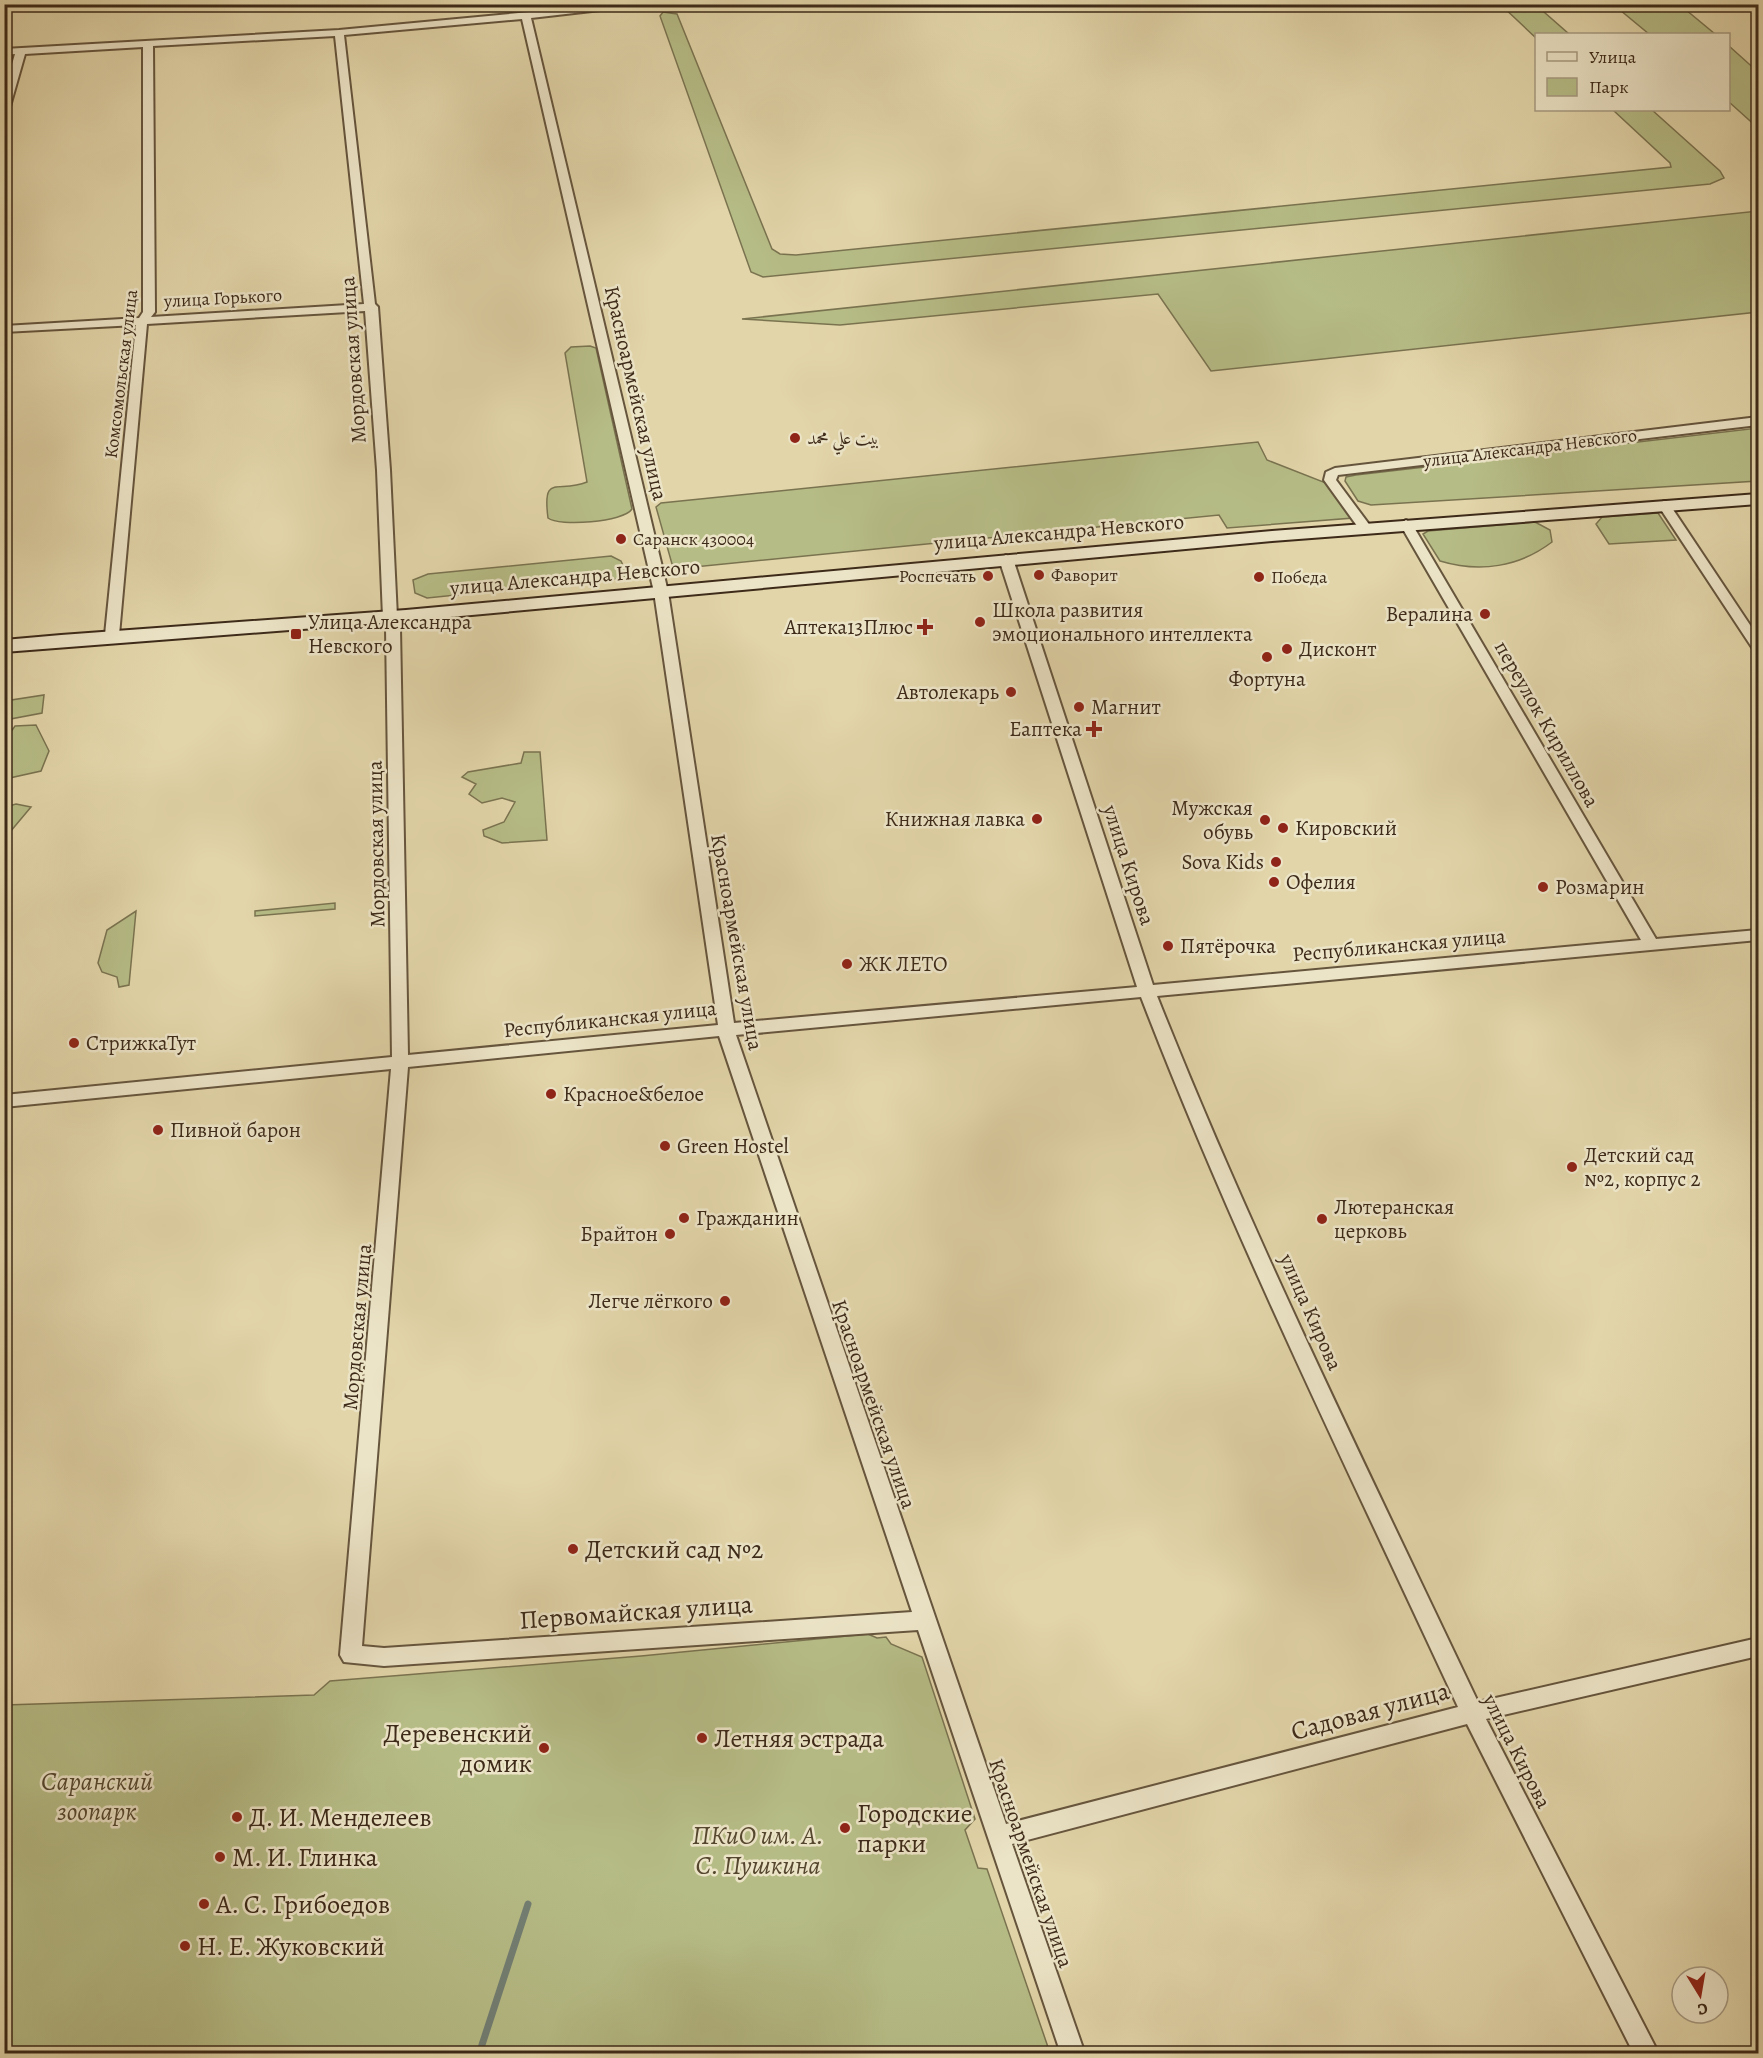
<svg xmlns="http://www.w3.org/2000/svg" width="1763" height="2058" viewBox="0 0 1763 2058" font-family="Alegreya,Amiri,serif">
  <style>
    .green { fill: #b6bc86; stroke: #7a7350; stroke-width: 1.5 }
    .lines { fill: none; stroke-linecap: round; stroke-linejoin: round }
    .stream { stroke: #727f74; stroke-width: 7 }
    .street-casing { stroke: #66553d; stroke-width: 4 }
    .secondary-casing { stroke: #3d2a19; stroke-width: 4 }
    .street { fill: #ece4c7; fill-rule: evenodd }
    .secondary { fill: #ece4c7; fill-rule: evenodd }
    .poi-dot { fill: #8f2418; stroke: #ece4c7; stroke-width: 2 }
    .labels { text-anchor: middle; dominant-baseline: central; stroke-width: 5; stroke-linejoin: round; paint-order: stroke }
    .far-street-label { font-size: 18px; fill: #3d2a19; stroke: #ece4c7 }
    .far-poi-label { font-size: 18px; fill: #3d2a19; stroke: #ece4c7; text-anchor: start }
    .street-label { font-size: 21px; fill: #3d2a19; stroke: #ece4c7 }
    .poi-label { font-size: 21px; fill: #3d2a19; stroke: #ece4c7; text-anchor: start }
    .near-poi-label { font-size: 26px; fill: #3d2a19; stroke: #ece4c7; text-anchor: start }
    .near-street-label { font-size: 26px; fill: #3d2a19; stroke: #ece4c7 }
    .near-park-label { font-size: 26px; font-style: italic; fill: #55472f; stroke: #ece4c7 }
  </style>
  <rect width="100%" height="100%" fill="#e2d5a9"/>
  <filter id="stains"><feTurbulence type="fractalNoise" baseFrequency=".00333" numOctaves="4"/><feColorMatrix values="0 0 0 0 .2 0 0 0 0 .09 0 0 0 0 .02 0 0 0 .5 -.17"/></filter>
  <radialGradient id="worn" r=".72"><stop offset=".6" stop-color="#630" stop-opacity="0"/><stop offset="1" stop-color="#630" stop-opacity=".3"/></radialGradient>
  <path class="green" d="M1501,5h35l33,29h-33v4z
    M1614,5h66l35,29h-66z
    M663,12l14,2 95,235 8,5 16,1 875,-88 -1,-4 -57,-53h39l68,61 4,7 -14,6 -947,93 -12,-5 -91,-256z
    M1729,46l29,26v56l-29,-26z
    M1758,211v101l-547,59 -53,-77 -318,31 -98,-6z
    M590,346l6,2 36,161c-8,13 -73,18 -84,9 -6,-46 10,-24 39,-36l-22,-129 6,-6z
    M1758,428v53l-387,24 -13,-4 -13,-20 1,-4 10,-2z
    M1258,442l9,18 59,23 27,35 -126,10 -8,-13 -535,53 -12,-4 -16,-57 5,-4z
    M1658,513l18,27 -67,4 -13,-20 6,-7z
    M1535,522l15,8 2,12c-33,25 -72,31 -112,19l-17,-27 5,-3z
    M611,556l10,5 6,13 -3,4 -197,20 -12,-5 -2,-13 15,-6z
    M44,695l-2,18 -37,7v-19z
    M36,725l13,26 -8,20 -36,8v-39l10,-14z
    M524,752h16l7,88 -45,3 -18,-7 -1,-6 21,-8 11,-20 -13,-4 -20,5 -13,-9 7,-10 -14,-7 6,-5 53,-9z
    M16,804l15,3 -21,25 -5,1v-26z
    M335,903v6l-80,7v-5z
    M136,911l-7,74 -10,2 -2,-10 -15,-5 -4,-9 9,-33z
    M868,1634l9,4 9,-1 5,7 31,13 53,162 -10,11 13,38 9,1 63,184h-1045v-348l309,-10 16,-14 311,-25z"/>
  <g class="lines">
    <path class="stream" d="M479,2054l49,-150"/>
    <g class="street-casing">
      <path id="street" d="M615,4h38l-122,14 137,574 66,431 403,-36 -138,-428 7,-4 7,4 140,426 488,-45 -241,-416 6,-4 6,4 244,415 102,-9v10l-601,56c95,240 210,472 321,706l280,-64v18l-272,63 173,335h-25l-167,-330 -455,120 73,210h-24l-143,-424 -534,36 -40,-4 -4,-7 51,-586 -387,38v-12l388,-38 -6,-429 -3,-11 -6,-147 -12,-159 -218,13 -28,311 -7,4 -5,-1 -2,-3 31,-310 -132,7v-6l135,-8 4,-6v-265l-118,7 -16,56 -5,3v-21l11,-38 -11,1v-6l335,-19zM522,19l132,573 64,433 -310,30 -8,-427 -3,-11 -7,-147 -12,-163 -3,-3 -31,-269zM335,36l29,268 -213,13 4,-5 -2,-266zM1141,997c93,242 208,475 317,710l-452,117 -270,-789zM719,1036l193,576 -528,36 -22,-2 46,-579z
        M1758,417v8l-420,50 -2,5 35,47 -6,4 -5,-1 -36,-50 2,-8 9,-4z
        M1664,501l4,1 90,135v13l-5,-1 -95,-144z"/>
    </g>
    <g class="secondary-casing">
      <path id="secondary" d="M1758,494v10l-486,37 -866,80 -402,31v-12l57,-5 345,-25 866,-79z"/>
    </g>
    <use href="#street" class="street"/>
    <use href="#secondary" class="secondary"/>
  </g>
  <g class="poi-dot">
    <circle cx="795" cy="438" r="6"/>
    <circle cx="621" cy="539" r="6"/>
    <circle cx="1039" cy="575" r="6"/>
    <circle cx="988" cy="576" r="6"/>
    <circle cx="1259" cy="577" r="6"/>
    <circle cx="1485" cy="614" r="6"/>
    <circle cx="980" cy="622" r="6"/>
    <path d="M922 618h6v6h6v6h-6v6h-6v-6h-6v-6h6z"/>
    <rect x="290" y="628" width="12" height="12" rx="3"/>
    <circle cx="1287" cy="649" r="6"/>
    <circle cx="1267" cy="657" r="6"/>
    <circle cx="1011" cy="692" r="6"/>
    <circle cx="1079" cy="707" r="6"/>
    <path d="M1091 720h6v6h6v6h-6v6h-6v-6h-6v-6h6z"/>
    <circle cx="1037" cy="819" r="6"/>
    <circle cx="1265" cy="820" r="6"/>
    <circle cx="1283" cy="828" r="6"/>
    <circle cx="1276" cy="862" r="6"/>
    <circle cx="1274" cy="882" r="6"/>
    <circle cx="1543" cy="887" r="6"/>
    <circle cx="1168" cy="946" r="6"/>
    <circle cx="847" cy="964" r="6"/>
    <circle cx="74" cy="1043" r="6"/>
    <circle cx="551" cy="1094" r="6"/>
    <circle cx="158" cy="1130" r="6"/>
    <circle cx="665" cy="1146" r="6"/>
    <circle cx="1572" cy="1167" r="6"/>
    <circle cx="684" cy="1218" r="6"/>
    <circle cx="1322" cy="1219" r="6"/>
    <circle cx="670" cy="1234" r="6"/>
    <circle cx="725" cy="1301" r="6"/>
    <circle cx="573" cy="1549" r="6"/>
    <circle cx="702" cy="1738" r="6"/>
    <circle cx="544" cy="1748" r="6"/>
    <circle cx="237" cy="1817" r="6"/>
    <circle cx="845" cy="1828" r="6"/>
    <circle cx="220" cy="1857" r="6"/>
    <circle cx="204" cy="1904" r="6"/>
    <circle cx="185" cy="1946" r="6"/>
  </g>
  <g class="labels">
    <g class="far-street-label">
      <text transform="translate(223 298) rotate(-3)">улица Горького</text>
      <text transform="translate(121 374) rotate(-83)">Комсомольская улица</text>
      <text transform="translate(1530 448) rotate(-7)">улица Александра Невского</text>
    </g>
    <g class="far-poi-label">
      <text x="807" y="438">بيت علي محمد</text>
      <text x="633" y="539">Саранск 430004</text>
      <text x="1051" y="575">Фаворит</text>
      <text x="976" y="576" text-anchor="end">Роспечать</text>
      <text x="1271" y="577">Победа</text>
    </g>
    <g class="street-label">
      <text transform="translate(353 360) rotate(-94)">Мордовская улица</text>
      <text transform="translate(636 393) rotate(77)">Красноармейская улица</text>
      <text transform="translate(1059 532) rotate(-5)">улица Александра Невского</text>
      <text transform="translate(575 577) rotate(-5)">улица Александра Невского</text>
      <text transform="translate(1547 724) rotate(60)">переулок Кириллова</text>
      <text transform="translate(376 844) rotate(-91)">Мордовская улица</text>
      <text transform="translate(1129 865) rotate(72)">улица Кирова</text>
      <text transform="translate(737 942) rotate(80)">Красноармейская улица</text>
      <text transform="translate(1399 945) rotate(-5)">Республиканская улица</text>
      <text transform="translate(610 1019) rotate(-6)">Республиканская улица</text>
      <text transform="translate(1311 1312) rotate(66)">улица Кирова</text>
      <text transform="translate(357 1327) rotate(-85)">Мордовская улица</text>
      <text transform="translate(874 1404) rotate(71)">Красноармейская улица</text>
      <text transform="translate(1517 1751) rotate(63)">улица Кирова</text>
      <text transform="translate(1031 1863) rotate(71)">Красноармейская улица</text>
    </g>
    <g class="poi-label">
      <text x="992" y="610">Школа развития<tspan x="992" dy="24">эмоционального интеллекта</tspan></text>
      <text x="1473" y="614" text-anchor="end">Вералина</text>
      <text x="308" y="622">Улица Александра<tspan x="308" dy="24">Невского</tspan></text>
      <text x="913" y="627" text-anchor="end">Аптека13Плюс</text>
      <text x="1299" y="649">Дисконт</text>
      <text x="1267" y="679" text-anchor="middle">Фортуна</text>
      <text x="999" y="692" text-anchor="end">Автолекарь</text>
      <text x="1091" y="707">Магнит</text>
      <text x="1082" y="729" text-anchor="end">Еаптека</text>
      <text x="1253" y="808" text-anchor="end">Мужская<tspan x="1253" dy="24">обувь</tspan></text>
      <text x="1025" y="819" text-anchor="end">Книжная лавка</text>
      <text x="1295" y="828">Кировский</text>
      <text x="1264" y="862" text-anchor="end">Sova Kids</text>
      <text x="1286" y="882">Офелия</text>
      <text x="1555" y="887">Розмарин</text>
      <text x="1180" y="946">Пятёрочка</text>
      <text x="859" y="964">ЖК ЛЕТО</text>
      <text x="86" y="1043">СтрижкаТут</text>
      <text x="563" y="1094">Красное&amp;белое</text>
      <text x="170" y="1130">Пивной барон</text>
      <text x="677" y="1146">Green Hostel</text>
      <text x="1584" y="1155">Детский сад<tspan x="1584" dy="24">№2, корпус 2</tspan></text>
      <text x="1334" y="1207">Лютеранская<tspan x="1334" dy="24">церковь</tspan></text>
      <text x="696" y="1218">Гражданин</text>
      <text x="658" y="1234" text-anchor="end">Брайтон</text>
      <text x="713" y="1301" text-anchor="end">Легче лёгкого</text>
    </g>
    <g class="near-poi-label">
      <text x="585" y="1549">Детский сад №2</text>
      <text x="532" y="1733" text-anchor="end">Деревенский<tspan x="532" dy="30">домик</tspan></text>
      <text x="714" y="1738">Летняя эстрада</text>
      <text x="857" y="1813">Городские<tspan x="857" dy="30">парки</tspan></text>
      <text x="249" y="1817">Д. И. Менделеев</text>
      <text x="232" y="1857">М. И. Глинка</text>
      <text x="216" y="1904">А. С. Грибоедов</text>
      <text x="197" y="1946">Н. Е. Жуковский</text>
    </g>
    <g class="near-street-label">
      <text transform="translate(636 1612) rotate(-4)">Первомайская улица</text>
      <text transform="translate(1370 1711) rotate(-15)">Садовая улица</text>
    </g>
    <g class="near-park-label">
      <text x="97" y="1781">Саранский<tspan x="97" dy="30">зоопарк</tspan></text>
      <text x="758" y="1835">ПКиО им. А.<tspan x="758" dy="30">С. Пушкина</tspan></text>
    </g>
  </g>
  <rect width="1763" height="2058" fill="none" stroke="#e2d5a9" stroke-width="24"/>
  <rect x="6" y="6" width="1751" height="2046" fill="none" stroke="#3d2a19" stroke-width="3"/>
  <rect x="12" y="12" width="1739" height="2034" fill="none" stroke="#3d2a19" stroke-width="1.5"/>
  <rect x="1535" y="33" width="195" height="78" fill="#ece4c7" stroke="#a69a81" stroke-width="1.5"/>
  <rect x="1547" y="52" width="30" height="9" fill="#ece4c7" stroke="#a69a81" stroke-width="1.5"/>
  <text x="1589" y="63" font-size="18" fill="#3d2a19">Улица</text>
  <rect x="1547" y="78" width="30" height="18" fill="#b6bc86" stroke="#a69a81" stroke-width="1.5"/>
  <text x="1589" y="93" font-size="18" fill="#3d2a19">Парк</text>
  <g transform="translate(1700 1995) rotate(169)"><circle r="28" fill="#ece4c7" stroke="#a69a81" stroke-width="1.5"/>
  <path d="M0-4.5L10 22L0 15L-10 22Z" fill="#8f2418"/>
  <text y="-9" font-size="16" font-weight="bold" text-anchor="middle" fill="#3d2a19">С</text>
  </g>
  <rect width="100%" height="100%" filter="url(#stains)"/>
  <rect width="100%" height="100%" fill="url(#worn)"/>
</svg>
